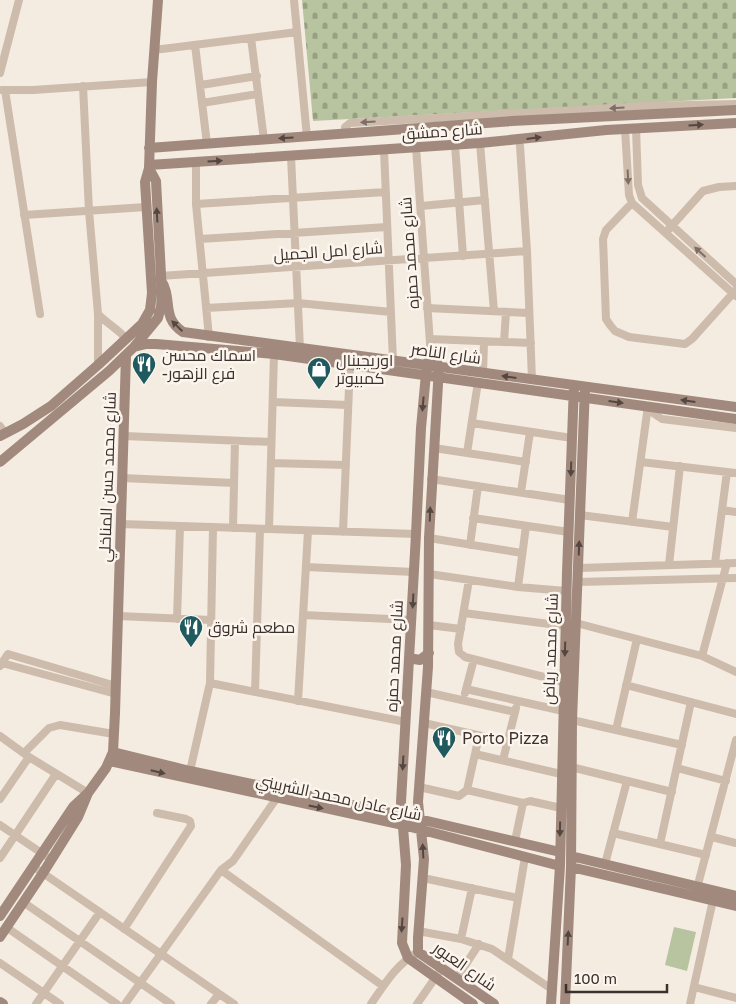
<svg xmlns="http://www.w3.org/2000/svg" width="736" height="1004" viewBox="0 0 736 1004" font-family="'Golos Text',Cairo,sans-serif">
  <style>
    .cemetery { fill: url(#cemetery-stones) }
    .pitch { fill: #b8c4a0 }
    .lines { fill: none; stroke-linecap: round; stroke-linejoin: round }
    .street { stroke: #cdbbac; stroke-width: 8 }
    .secondary { stroke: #a18a7d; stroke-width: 10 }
    .oneway { fill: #7d6f65 }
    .oneway2 { fill: #544640 }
    .labels { text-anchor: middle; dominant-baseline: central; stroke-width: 5; stroke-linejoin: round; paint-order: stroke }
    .street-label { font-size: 16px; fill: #3b302b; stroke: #fbf5ee }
    .poi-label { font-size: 16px; fill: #3b302b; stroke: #fbf5ee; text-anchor: start }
  </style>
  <defs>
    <pattern id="cemetery-stones" width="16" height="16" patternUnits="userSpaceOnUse" patternTransform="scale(1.25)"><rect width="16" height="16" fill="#b8c4a0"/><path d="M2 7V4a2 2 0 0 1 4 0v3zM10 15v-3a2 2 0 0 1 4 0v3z" fill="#97a083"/></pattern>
  </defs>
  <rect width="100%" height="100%" fill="#f4ebe1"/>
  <path class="cemetery" d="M302,0h434v98l-423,23z"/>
  <path class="pitch" d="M674,927l22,5 -9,39 -22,-6z"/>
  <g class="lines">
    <path class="street" d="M294,0l13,137
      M251,38l13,102
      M195,45l12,99
      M154,50l143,-18
      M0,73l19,-73
      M201,85l56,-9
      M83,86l6,125 9,103v51
      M2,90h31l119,-8
      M5,90l35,224
      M202,103l56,-9
      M636,128l2,57 4,13 94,86
      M625,129l4,66 3,8 104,93
      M345,134v-7l5,-4 295,-17 91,-2
      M480,143l14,168
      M455,145l8,111
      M520,146l7,105 5,129
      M416,147l15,210
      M384,150l9,211
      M291,156l9,193
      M196,162v42l13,133
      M632,203l-26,27 -3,9 3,80 4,6 5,6 14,6 56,7 7,-5 44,-49
      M196,204l190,-12
      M421,206l64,-6
      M24,215l122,-8
      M668,230l35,-39 16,-4 17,-1
      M200,239l187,-12
      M160,276l367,-25
      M206,308l92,-5 93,9
      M427,308l102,5
      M98,314c9,10 21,15 28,25
      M430,339l101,4
      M504,342l2,-30
      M483,373l1,-31
      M273,402l75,3
      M648,406l5,7 9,6 74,9
      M472,423l100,15
      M0,426l5,7
      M124,436l147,6
      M434,448l92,14
      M467,453l11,-71
      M641,462l95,11
      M271,463l75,2
      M122,478l112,5
      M431,479l139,21
      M521,492l9,-60
      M722,510l14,2
      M580,515l93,12
      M473,518l96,14
      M632,522l16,-116
      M121,524l295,10
      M233,528l2,-87
      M269,529l5,-175
      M343,532l7,-168
      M429,538l93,15
      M470,545l8,-59
      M715,563l12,-91
      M669,565l11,-99
      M306,567l108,5
      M579,568l157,-5
      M429,574l89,13 48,4
      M469,580l-11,64 1,8 6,5 99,25
      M578,582l158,-4
      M518,587l8,-61
      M464,613l101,13
      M303,615l109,5
      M118,616l93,4
      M177,619l3,-93
      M576,623l126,33 34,16
      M429,625l32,4
      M702,656l25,-93
      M2,663l114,31
      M0,666l8,-12 108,32
      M210,683l196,39
      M626,685l110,29
      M466,689l97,22
      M255,692l5,-163
      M426,692l89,20
      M465,693l9,-34
      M298,701l10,-170
      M572,720l110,25
      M424,723l84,19
      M616,730l21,-91
      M0,736l29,21 59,36
      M24,753l25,-25 11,-3 54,9
      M475,754l86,20
      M503,760l13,-52
      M571,767l101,25
      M677,768l49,13
      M190,771l20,-88 3,-156
      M419,787l40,9 8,-6 12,-54
      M467,790l56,13 7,-2 31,7
      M0,799l29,-42
      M0,825l46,31
      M613,833l93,22
      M712,837l24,6
      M515,841l8,-38
      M660,844l31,-142
      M0,858l56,-84
      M605,864l22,-83
      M34,867l200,137
      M221,870l162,116
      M423,878l95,20
      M696,892l40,-152
      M23,902l148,102
      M6,927l111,77
      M124,929l67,-103 -1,-5 -4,-2 -29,-6
      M418,931l43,8 31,10 61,41
      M461,939l11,-51
      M508,959l17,-102
      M0,963l60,41
      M457,978l22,-34
      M694,987l42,11
      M36,1004l64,-92
      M125,1004l96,-134 12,-9 43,-62
      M211,1004l8,-10
      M371,1004c15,-22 25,-39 47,-52
      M417,1004l25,-36
      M690,1004l23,-104"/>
    <path class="secondary" d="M149,148l363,-27 224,-11
      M149,165l331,-22 126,-13 130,-7
      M160,279c14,19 0,38 23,53l553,75
      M134,347l12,-3h10l118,10 462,65
      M0,436l23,-12 28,-18 47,-41 44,-41 8,-14 2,-17 -7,-111 4,-14 3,-86 6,-82
      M0,462l109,-91 25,-24 24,-29 3,-11 1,-14 -6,-112 -7,-13
      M409,658l11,2 9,-7
      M113,752l77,19 229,48 141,33
      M110,761l293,64 157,41
      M571,856l165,40
      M571,867l165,39
      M0,916l73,-109 15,-14
      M0,937l43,-64 35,-56 10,-24 18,-25 7,-16 2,-39 11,-357
      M0,1002l3,2
      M473,1004l-65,-46 -6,-15 4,-78 -5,-63 15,-268 5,-106 6,-65 4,-6 6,5 2,5 -10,171 -1,129 -10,135 6,57 -6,79v14l76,52
      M551,1004l9,-138 7,-294 7,-187
      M565,1004l6,-137 1,-147 13,-333"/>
  </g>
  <defs><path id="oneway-solid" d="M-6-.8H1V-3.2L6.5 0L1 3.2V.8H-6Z" transform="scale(1.25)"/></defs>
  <g class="oneway">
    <use href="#oneway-solid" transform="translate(617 108) rotate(177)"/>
    <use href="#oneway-solid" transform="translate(368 122) rotate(177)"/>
    <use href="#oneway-solid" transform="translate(628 177) rotate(87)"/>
    <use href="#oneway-solid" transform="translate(700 252) rotate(-138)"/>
  </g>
  <g class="oneway2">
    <use href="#oneway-solid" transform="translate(696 125) rotate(-3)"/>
    <use href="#oneway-solid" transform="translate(286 138) rotate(176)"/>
    <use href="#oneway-solid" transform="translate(534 138) rotate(-7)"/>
    <use href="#oneway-solid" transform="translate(215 161) rotate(-4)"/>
    <use href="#oneway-solid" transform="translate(157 215) rotate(-93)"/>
    <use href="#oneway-solid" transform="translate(177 326) rotate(-136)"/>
    <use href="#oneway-solid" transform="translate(509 377) rotate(-172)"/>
    <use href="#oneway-solid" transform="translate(688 401) rotate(-172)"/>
    <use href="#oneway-solid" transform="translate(616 402) rotate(8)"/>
    <use href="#oneway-solid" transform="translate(423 404) rotate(95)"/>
    <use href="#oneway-solid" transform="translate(571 469) rotate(92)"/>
    <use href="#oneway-solid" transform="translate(430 514) rotate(-88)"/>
    <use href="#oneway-solid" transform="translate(579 548) rotate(-88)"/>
    <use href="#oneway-solid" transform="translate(413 601) rotate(93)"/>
    <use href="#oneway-solid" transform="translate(565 649) rotate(92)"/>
    <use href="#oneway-solid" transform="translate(403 763) rotate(93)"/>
    <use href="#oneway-solid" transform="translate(158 772) rotate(13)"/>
    <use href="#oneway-solid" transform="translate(316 807) rotate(12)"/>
    <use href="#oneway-solid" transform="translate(560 829) rotate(91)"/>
    <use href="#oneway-solid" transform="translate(423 851) rotate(-93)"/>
    <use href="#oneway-solid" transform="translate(402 925) rotate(94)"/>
    <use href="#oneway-solid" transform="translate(568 938) rotate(-87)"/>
  </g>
  <defs>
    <g id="restaurant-pin" transform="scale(1.25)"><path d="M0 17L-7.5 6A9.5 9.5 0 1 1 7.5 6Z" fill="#1f5a5e" stroke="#fbf5ee"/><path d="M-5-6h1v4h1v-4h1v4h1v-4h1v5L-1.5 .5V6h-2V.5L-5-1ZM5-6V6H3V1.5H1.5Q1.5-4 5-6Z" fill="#fff"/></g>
    <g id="shop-pin" transform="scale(1.25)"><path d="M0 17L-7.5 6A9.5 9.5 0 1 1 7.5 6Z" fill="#1f5a5e" stroke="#fbf5ee"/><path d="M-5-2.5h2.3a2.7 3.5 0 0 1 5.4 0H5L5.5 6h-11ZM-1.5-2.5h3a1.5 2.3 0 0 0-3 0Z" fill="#fff"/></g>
  </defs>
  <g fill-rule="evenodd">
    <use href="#restaurant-pin" x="144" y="364"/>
    <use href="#shop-pin" x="319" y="369"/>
    <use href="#restaurant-pin" x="191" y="627"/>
    <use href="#restaurant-pin" x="444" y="738"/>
  </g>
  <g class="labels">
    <g class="street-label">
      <text transform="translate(442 131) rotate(-4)">شارع دمشق</text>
      <text transform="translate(328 251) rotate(-4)">شارع امل الجميل</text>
      <text transform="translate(409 253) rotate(-94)">شارع محمد حمزه</text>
      <text transform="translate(446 353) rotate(8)">شارع الناصر</text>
      <text transform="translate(107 477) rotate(-88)">شارع محمد حسن المناخلي</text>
      <text transform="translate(550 649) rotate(-88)">شارع محمد رياض</text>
      <text transform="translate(394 656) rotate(-87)">شارع محمد حمزه</text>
      <text transform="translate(339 797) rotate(12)">شارع عادل محمد الشربيني</text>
      <text transform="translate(465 966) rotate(35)">شارع العبور</text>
    </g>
    <g class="poi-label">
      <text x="162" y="355">اسماك محسن<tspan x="162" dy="18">-فرع الزهور</tspan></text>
      <text x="336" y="360">اوريجينال<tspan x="336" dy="18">كمبيوتر</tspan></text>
      <text x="208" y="627">مطعم شروق</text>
      <text x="462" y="738">Porto Pizza</text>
    </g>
  </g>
  <path d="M566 984v8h101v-8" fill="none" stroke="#3b302b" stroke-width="2.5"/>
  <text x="574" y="984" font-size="15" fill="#3b302b" stroke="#fbf5ee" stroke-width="4" paint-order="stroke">100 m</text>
</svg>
